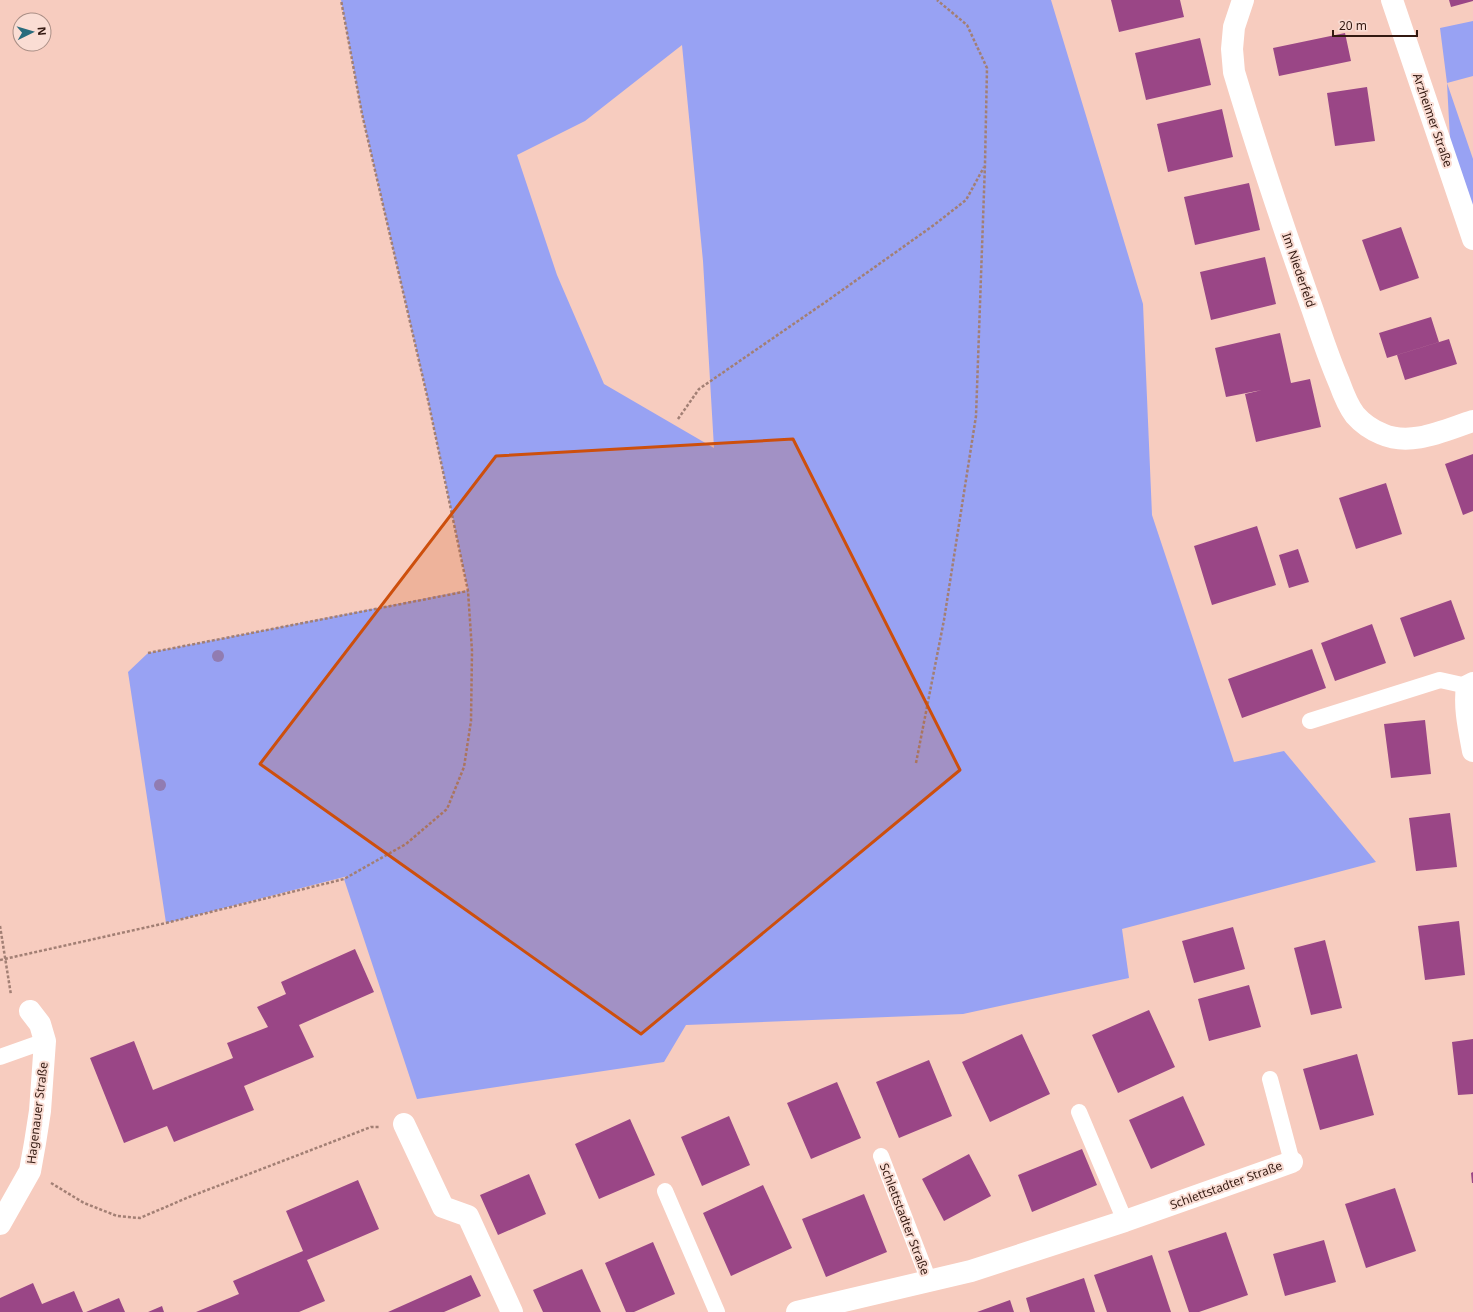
<svg xmlns="http://www.w3.org/2000/svg" width="1473" height="1312" viewBox="0 0 1473 1312" font-family="'Noto Sans',sans-serif">
  <style>
    .green { fill: #98a2f3; fill-rule: evenodd }
    .building { fill: #9a4686 }
    .lines { fill: none; stroke-linecap: round; stroke-linejoin: round }
    .path { stroke: #a27f74; stroke-width: 2.5; stroke-dasharray: 3 2; stroke-linecap: butt }
    .service { stroke: #fff; stroke-width: 16 }
    .minor { stroke: #fff; stroke-width: 22 }
    .tertiary { stroke: #fff; stroke-width: 22 }
    .tree { fill: #917cb1 }
    .marked { fill: #cd4f0d; fill-opacity: 0.2; stroke: #cd4f0d; stroke-width: 3; stroke-linejoin: round }
    .labels { text-anchor: middle; dominant-baseline: central; stroke-width: 4; stroke-linejoin: round; paint-order: stroke }
    .street-label { font-size: 12px; fill: #331911; stroke: #faddd4 }
  </style>
  <rect width="100%" height="100%" fill="#f7ccbf"/>
  <path class="green" d="M341,0h710l92,304 9,211 82,247 50,-11 92,111 -254,67 7,49 -166,36 -277,11 -22,37 -247,37 -73,-220 4,-3 -182,47 -38,-251 20,-19 320,-63 -40,-190 -66,-286zM682,45l21,216 11,187 -110,-64 -47,-109 -40,-120 68,-34z
    M1473,21v55l-26,7 26,76v80l-21,-62 -5,-94 -7,-55z"/>
  <path class="building" d="M1111,0h69l4,17 -65,15z
    M1449,0h24v1l-22,6z
    M1345,33l6,28 -72,15 -6,-28z
    M1200,38l11,47 -65,15 -11,-47z
    M1367,87l8,54 -40,5 -8,-53z
    M1222,109l11,48 -65,15 -11,-48z
    M1249,183l11,47 -65,15 -11,-48z
    M1401,227l18,51 -39,13 -18,-51z
    M1265,257l11,47 -65,16 -11,-48z
    M1431,317l8,25 -52,16 -8,-25z
    M1280,333l11,50 19,-4 11,48 -65,15 -11,-48 17,-4 -36,7 -11,-49z
    M1449,339l8,25 -52,16 -8,-25z
    M1473,454v57l-10,4 -18,-51z
    M1386,483l16,51 -46,15 -17,-51z
    M1257,526l19,59 -64,20 -18,-59z
    M1298,549l11,33 -20,6 -10,-33z
    M1451,600l14,39 -51,18 -14,-39z
    M1372,624l14,39 -51,18 -14,-38z
    M1312,649l14,39 -84,30 -14,-39z
    M1425,720l6,54 -40,4 -7,-54z
    M1450,813l7,54 -41,4 -7,-53z
    M1459,921l6,54 -40,5 -7,-54z
    M1233,927l12,42 -51,14 -12,-42z
    M1325,940l17,68 -31,7 -17,-67z
    M355,949l19,43 -75,33 15,32 -70,29 10,24 -80,32 -7,-16 -43,17 -34,-85 44,-17 19,49 80,-32 -6,-15 41,-16 -11,-20 29,-13 -5,-12z
    M1249,985l12,42 -52,14 -11,-42z
    M1149,1010l26,57 -57,26 -26,-58z
    M1022,1034l28,60 -60,28 -28,-60z
    M1473,1039v55l-15,1 -6,-53z
    M1357,1054l17,61 -54,15 -17,-61z
    M929,1060l23,56 -53,22 -23,-56z
    M837,1082l24,56 -50,21 -24,-56z
    M1183,1096l22,49 -54,24 -22,-49z
    M729,1116l21,49 -48,21 -21,-49z
    M630,1119l25,56 -56,24 -24,-55z
    M1082,1149l15,36 -65,27 -14,-37z
    M969,1154l22,42 -47,25 -22,-42z
    M1473,1172v11h-1l-1,-10z
    M529,1174l17,40 -48,21 -18,-40z
    M358,1180l21,49 -72,31 18,41 -26,11h-103l43,-18 -6,-13 70,-30 -17,-40z
    M763,1185l29,63 -61,28 -28,-63z
    M1395,1188l21,63 -50,17 -21,-64z
    M864,1194l23,58 -61,25 -24,-58z
    M1226,1232l22,63 -49,17h-10l-21,-61z
    M1324,1240l12,42 -51,14 -12,-42z
    M653,1242l22,52 -41,18h-8l-21,-49z
    M1152,1255l19,57h-64l-13,-37z
    M582,1269l19,43h-58l-10,-22z
    M471,1275l10,21 -37,16h-56z
    M1084,1278l11,34h-65l-4,-14z
    M33,1283l9,21 32,-13 9,21h-83v-14z
    M119,1298l6,14h-39z
    M1010,1300l4,12h-37z
    M162,1306l2,6h-16z"/>
  <g class="lines">
    <path class="path" d="M678,419l21,-30 128,-88 107,-76 32,-25 18,-33
      M148,653l320,-62
      M916,763l28,-143 32,-204 9,-252 2,-96 -20,-43 -30,-25
      M0,926l11,69
      M0,960l166,-37 178,-44 62,-35 41,-35 17,-42 7,-46 1,-70 -4,-60 -40,-191 -66,-286 -21,-114
      M51,1183l33,20 33,13 23,2 49,-21 182,-70h8"/>
    <path class="service" d="M1310,721l130,-41 27,6
      M0,1057l45,-16
      M1270,1079l22,83
      M1079,1112l46,109
      M881,1156l48,125
      M665,1191l52,121"/>
    <path class="minor" d="M1243,0l-9,27 -2,22 2,23c24,80 51,160 79,239 8,24 16,48 26,71 4,11 9,24 16,33 7,8 17,15 27,19 29,13 63,-4 91,-13
      M1473,683l-6,3c-3,22 2,43 6,65
      M404,1124l39,83 25,9 44,96
      M0,1224l30,-53 5,-28 5,-32 5,-70 -5,-17 -10,-13
      M797,1312l174,-41 154,-50 167,-59"/>
    <path class="tertiary" d="M1392,0l81,239"/>
  </g>
  <g class="tree">
    <circle cx="218" cy="656" r="6"/>
    <circle cx="160" cy="785" r="6"/>
  </g>
  <path class="marked" d="M793,439l167,331 -319,264 -381,-270 236,-308z"/>
  <g class="labels">
    <g class="street-label">
      <text transform="translate(1433 120) rotate(71)">Arzheimer Straße</text>
      <text transform="translate(1299 270) rotate(71)">Im Niederfeld</text>
      <text transform="translate(37 1113) rotate(-83)">Hagenauer Straße</text>
      <text transform="translate(1226 1185) rotate(-20)">Schlettstadter Straße</text>
      <text transform="translate(905 1219) rotate(69)">Schlettstadter Straße</text>
    </g>
  </g>
  <g transform="translate(32 32) rotate(85)"><circle r="19" fill="#faddd4" stroke="#aa8f86"/>
  <path d="M0-3L7 15L0 10L-7 15Z" fill="#296c7d"/>
  <text y="-6" font-size="11" font-weight="bold" text-anchor="middle" fill="#331911">N</text>
  </g>
  <path d="M1333 30v6h84v-6" fill="none" stroke="#331911" stroke-width="2"/>
  <text x="1339" y="30" font-size="12" fill="#331911" stroke="#faddd4" stroke-width="3" paint-order="stroke">20 m</text>
</svg>
